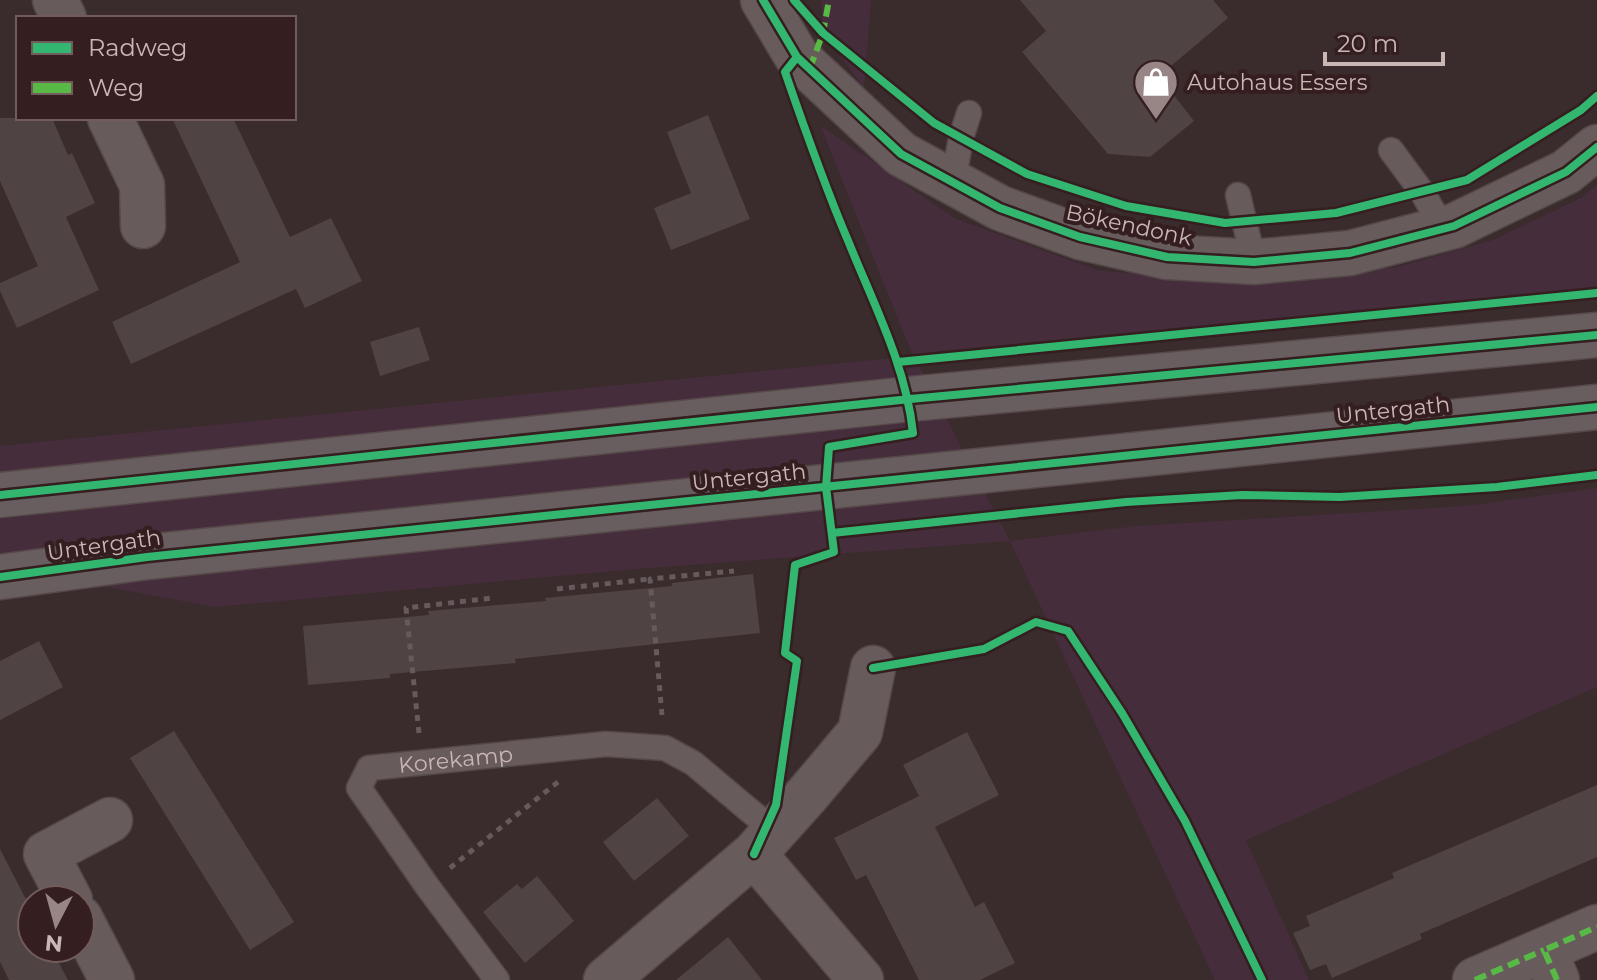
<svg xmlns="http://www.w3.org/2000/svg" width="1597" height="980" viewBox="0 0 1597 980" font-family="Montserrat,sans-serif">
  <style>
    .green { fill: #452d3b }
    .building { fill: #504344 }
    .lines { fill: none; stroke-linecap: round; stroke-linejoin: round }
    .service-casing { stroke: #534748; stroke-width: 27 }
    .minor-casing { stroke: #534748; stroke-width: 47 }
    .primary-casing { stroke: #57494a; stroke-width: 47 }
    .path { stroke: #655a5c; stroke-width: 5; stroke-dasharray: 6 6; stroke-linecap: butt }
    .service { stroke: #685b5c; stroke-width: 24 }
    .minor { stroke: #685b5c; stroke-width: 44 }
    .primary { stroke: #695e5f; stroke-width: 44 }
    .quiet { stroke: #58b947; stroke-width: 6; stroke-dasharray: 12 6; stroke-linecap: butt }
    .cycleway-casing { stroke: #351e1f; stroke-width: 13 }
    .cycleway { stroke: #33b770; stroke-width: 8 }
    .labels { text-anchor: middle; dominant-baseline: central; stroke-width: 8; stroke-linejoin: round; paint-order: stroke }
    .poi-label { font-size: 22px; fill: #cbb6b6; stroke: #351e1f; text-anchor: start }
    .street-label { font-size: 22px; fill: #cbb6b6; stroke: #351e1f }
  </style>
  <rect width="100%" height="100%" fill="#3a2b2c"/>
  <path class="green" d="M821,0h50l-7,88 -41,-55z
    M820,125l134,93 143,52 156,15 144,-18 96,-27 88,-42 16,-13v104l-683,67 96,185 126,-15 330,-20 131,-18v199l-351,153 63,140h-94l-205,-439 -373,28 -422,38 -215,-40v-121l913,-90z"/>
  <path class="building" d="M1020,0h193l15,18 -69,58 35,45 -44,36 -42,-3 -86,-102 24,-21z
    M708,115l42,104 -79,31 -17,-42 37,-15 -24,-61z
    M0,118h52l16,37 4,-2 23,50 -29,14 33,73 -82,38 -17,-37v-8l38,-17 -38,-85z
    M172,118h61l57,119 41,-19 31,63 -57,27 -9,-19 -165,75 -19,-42 128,-60z
    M419,327l11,33 -50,16 -10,-34z
    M753,574l7,59 -245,26 1,4 -126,11v4l-82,7 -5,-59 126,-11 -1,-4 118,-10 -1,-3 127,-12v-3z
    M39,641l24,46 -63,33v-59z
    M174,731l120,191 -44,28 -120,-192z
    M967,732l32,63 -64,32 40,80 9,-5 31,61 -35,17h-61l-53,-105 -10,5 -22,-42 85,-42 -16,-31z
    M1597,785v72l-177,77 2,5 -90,39 -6,-14 -16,6 -17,-37 17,-7 -4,-10 88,-38 -2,-5z
    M657,798l32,38 -55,45 -31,-39z
    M0,849l32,62v37h19l17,32h-59l-9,-18z
    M537,876l37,45 -49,42 -42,-51 34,-28 5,5z
    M728,937l34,43h-86z"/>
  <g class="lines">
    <g class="service-casing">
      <g id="service">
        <path d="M1391,150l31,42 21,36"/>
        <path d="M953,182l8,-44 8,-25"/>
        <path d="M1238,195l16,67"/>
        <path id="s1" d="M497,980l-70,-94 -68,-98 10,-20 237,-24 59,4 28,15 81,68"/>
      </g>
    </g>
    <g class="minor-casing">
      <path id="minor" d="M55,0l9,18
        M763,0l34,57 104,97 99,54 80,29 87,20 87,5 96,-9 104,-27 112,-54 31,-25
        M110,118l32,67 1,41
        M754,854l107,126
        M70,900l-24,-46 64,-34
        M80,918l32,62
        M606,980l148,-126 53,-59 53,-63 13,-64
        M1475,980l69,-30
        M1557,980l-13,-30 53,-23"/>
    </g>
    <g class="primary-casing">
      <path id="primary" d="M0,495l910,-96 687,-64
        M0,577l147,-20 1450,-150"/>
    </g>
    <path class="path" d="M557,589l93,-10
      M662,715l-12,-136 84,-8
      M419,733l-13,-125 86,-10
      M450,868l108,-86"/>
    <use href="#service" class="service"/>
    <use href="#minor" class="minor"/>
    <use href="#primary" class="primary"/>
    <path class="quiet" d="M810,68l13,-35 6,-33
      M1475,980l69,-30
      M1557,980l-13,-30 53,-23"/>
    <g class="cycleway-casing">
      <path id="cycleway" d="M763,0l34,57 104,97 99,54 80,29 87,20 87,5 96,-9 104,-27 112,-54 31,-25
        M794,0l29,33 111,90 93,51 99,32 99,17 111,-10 131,-33 114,-70 16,-14
        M898,362l699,-69
        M0,495l910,-96 687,-64
        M832,533l294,-31 116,-7 98,2 157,-10 100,-12
        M0,577l147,-20 1450,-150
        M873,668l111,-19 52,-27 32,9 54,82 63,108 77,159
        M754,854l22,-49 21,-144 -12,-8 10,-88 39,-13 -8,-65 3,-40 84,-14c-7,-67 -39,-128 -64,-190 -24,-56 -44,-113 -64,-171l12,-15"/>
    </g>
    <use href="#cycleway" class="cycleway"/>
  </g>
  <defs>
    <g id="shop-pin" transform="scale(2.3)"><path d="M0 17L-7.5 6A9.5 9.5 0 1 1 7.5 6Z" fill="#988586" stroke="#351e1f"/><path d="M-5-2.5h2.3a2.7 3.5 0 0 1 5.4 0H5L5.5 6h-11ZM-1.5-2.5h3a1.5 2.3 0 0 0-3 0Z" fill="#fff"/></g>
  </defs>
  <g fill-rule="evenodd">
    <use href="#shop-pin" x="1156" y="82"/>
  </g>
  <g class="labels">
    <g class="poi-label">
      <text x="1187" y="82">Autohaus Essers</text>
    </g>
    <g class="street-label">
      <text transform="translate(1129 225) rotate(12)">Bökendonk</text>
      <text transform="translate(1393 410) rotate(-6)">Untergath</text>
      <text transform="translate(749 477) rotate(-6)">Untergath</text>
      <text transform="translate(104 545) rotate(-8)">Untergath</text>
      <text stroke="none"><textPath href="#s1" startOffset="346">Korekamp</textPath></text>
    </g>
  </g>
  <rect x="16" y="16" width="280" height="104" fill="#351e1f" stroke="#715b5b" stroke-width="2"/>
  <rect x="32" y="42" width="40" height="12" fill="#33b770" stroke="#715b5b" stroke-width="2"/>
  <text x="88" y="56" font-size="24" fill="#cbb6b6">Radweg</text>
  <rect x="32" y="82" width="40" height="12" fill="#58b947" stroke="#715b5b" stroke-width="2"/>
  <text x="88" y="96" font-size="24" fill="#cbb6b6">Weg</text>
  <g transform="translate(56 924) rotate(186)"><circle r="38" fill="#351e1f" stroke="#715b5b" stroke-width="2"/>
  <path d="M0-6L14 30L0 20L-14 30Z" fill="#988586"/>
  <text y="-12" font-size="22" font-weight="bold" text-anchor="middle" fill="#cbb6b6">N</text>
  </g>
  <path d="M1325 52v12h118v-12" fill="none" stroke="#cbb6b6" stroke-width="4"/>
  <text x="1337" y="52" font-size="24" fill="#cbb6b6" stroke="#351e1f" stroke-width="6" paint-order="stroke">20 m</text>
</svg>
